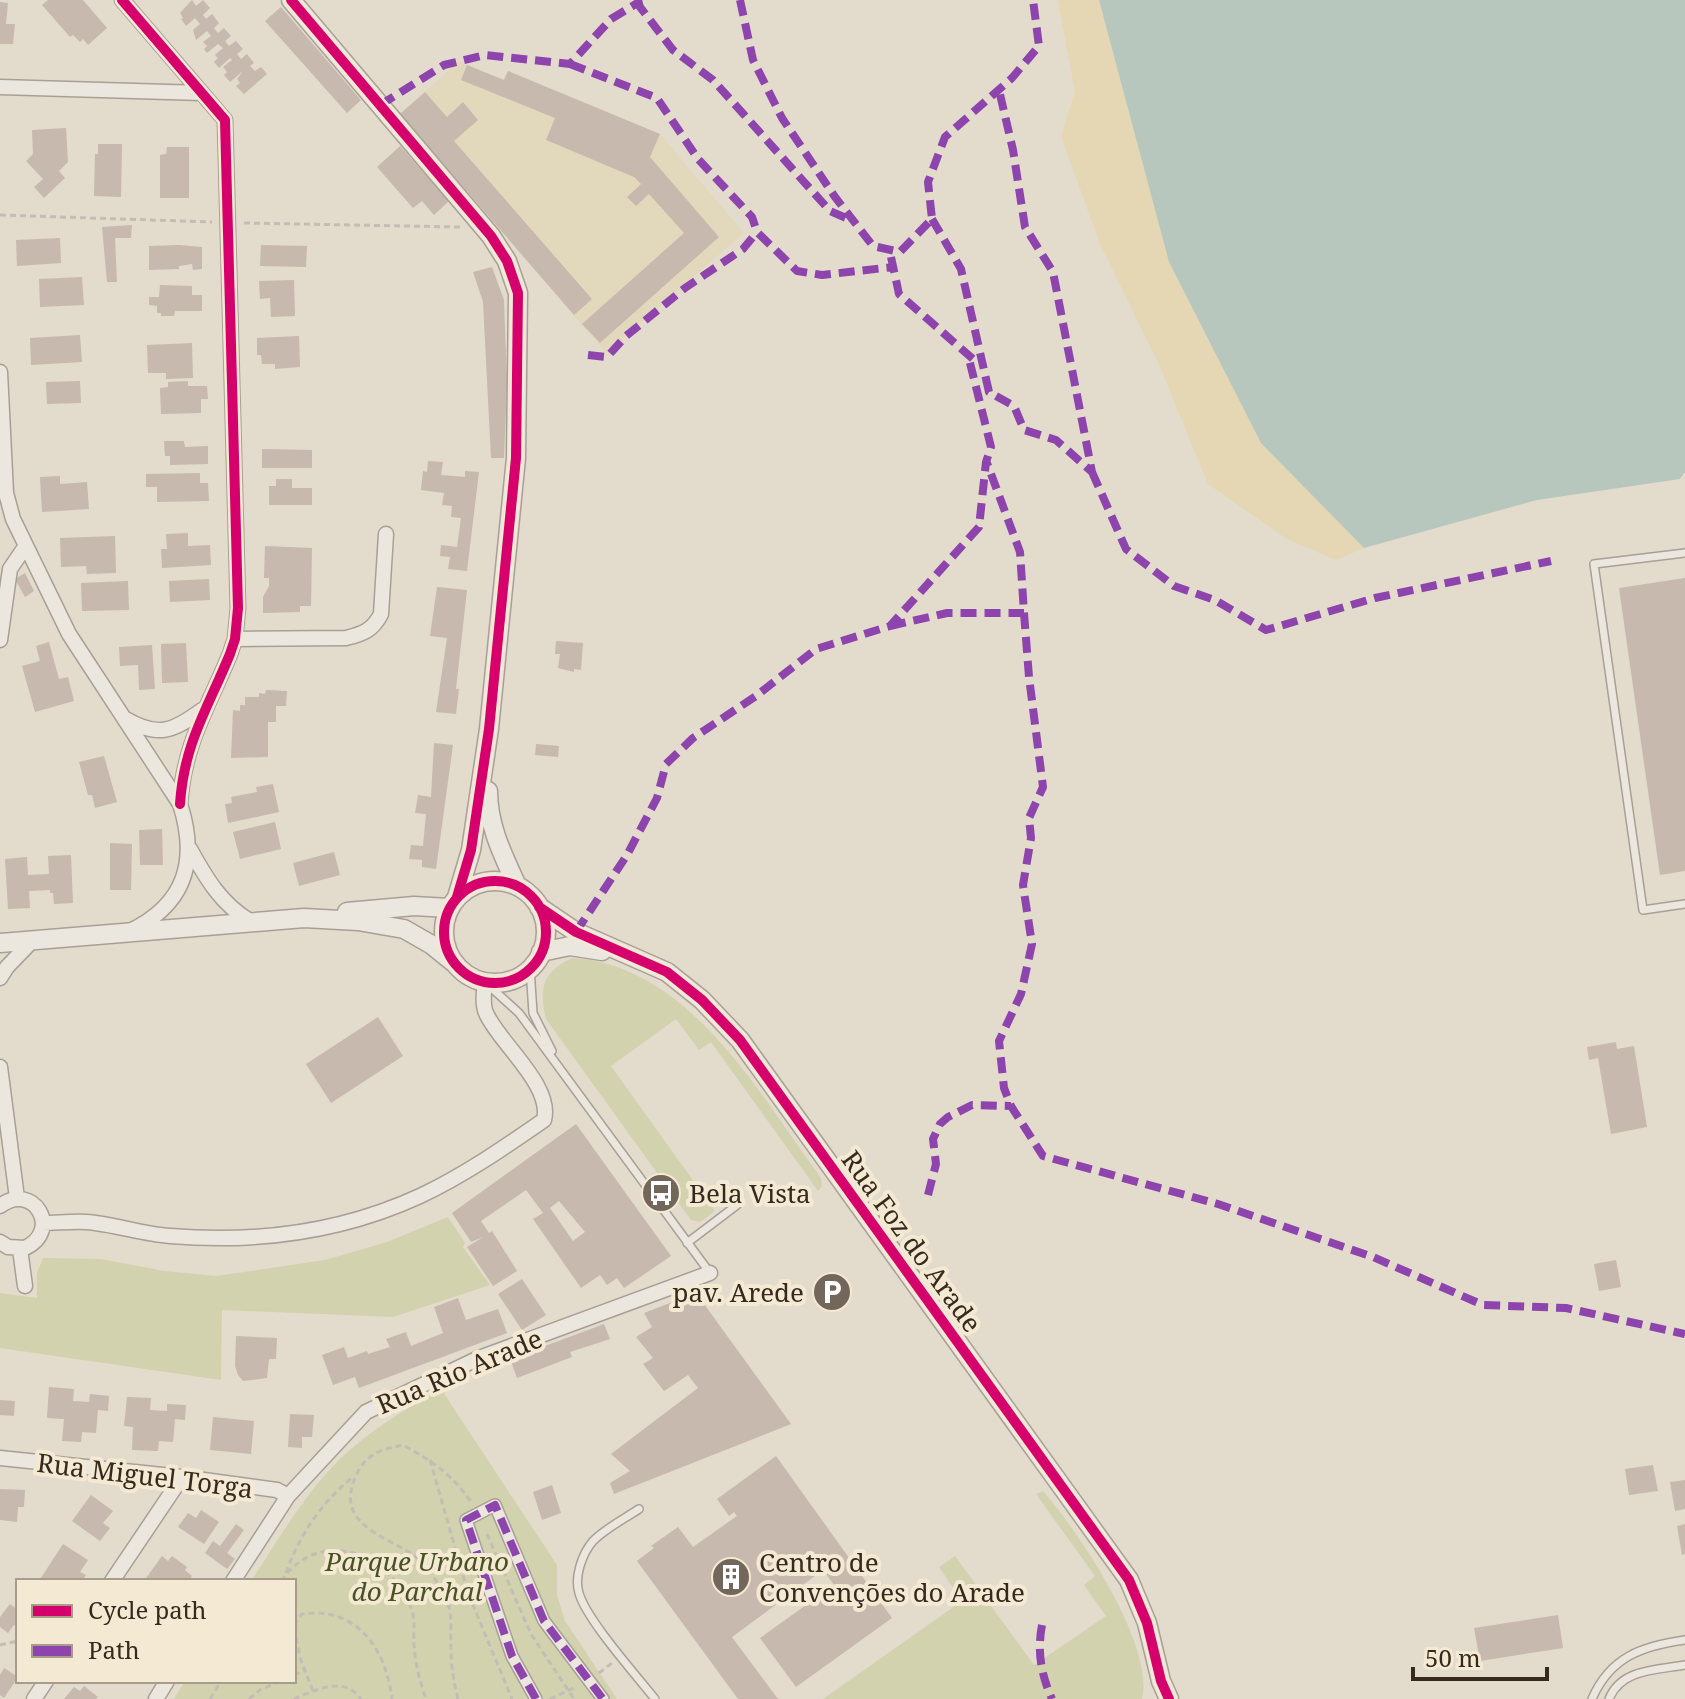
<svg xmlns="http://www.w3.org/2000/svg" width="1685" height="1699" viewBox="0 0 1685 1699" font-family="'Noto Serif',serif">
  <style>
    .farmland { fill: #e2d9bd }
    .green { fill: #d3d2af }
    .sand { fill: #e5d6b4 }
    .water { fill: #b8c7bd }
    .building { fill: #c7b9ad; fill-rule: evenodd }
    .lines { fill: none; stroke-linecap: round; stroke-linejoin: round }
    .service-casing { stroke: #a8a096; stroke-width: 10 }
    .pedestrian-casing { stroke: #a8a096; stroke-width: 14 }
    .minor-casing { stroke: #a8a096; stroke-width: 17 }
    .tertiary-casing { stroke: #a8a096; stroke-width: 21 }
    .path { stroke: #c3bdb5; stroke-width: 3; stroke-dasharray: 6 4; stroke-linecap: butt }
    .service { stroke: #ebe6de; stroke-width: 7 }
    .pedestrian { stroke: #ebe6de; stroke-width: 11 }
    .minor { stroke: #ebe6de; stroke-width: 14 }
    .tertiary { stroke: #ebe6de; stroke-width: 18 }
    .quiet { stroke: #8e44ad; stroke-width: 8; stroke-dasharray: 16 8; stroke-linecap: butt }
    .cycleway-casing { stroke: #f4e9d2; stroke-width: 15 }
    .cycleway { stroke: #d6006c; stroke-width: 10 }
    .labels { text-anchor: middle; dominant-baseline: central; stroke-width: 8; stroke-linejoin: round; paint-order: stroke }
    .poi-label { font-size: 26px; fill: #36291e; stroke: #f4e9d2; text-anchor: start }
    .street-label { font-size: 26px; fill: #36291e; stroke: #f4e9d2 }
    .park-label { font-size: 26px; font-style: italic; fill: #495226; stroke: #f4e9d2 }
  </style>
  <rect width="100%" height="100%" fill="#e3dbcc"/>
  <path class="farmland" d="M459,61l44,19 5,-9 152,63 84,99 -138,120 -206,-239z"/>
  <path class="green" d="M572,958c118,7 187,136 249,220l1,8 -4,5 -107,-149 -12,8 -23,-31 -65,47 104,145 -15,11 -9,-2 -145,-201c-7,-30 -4,-47 26,-61z
    M448,1217l17,26 -2,4 27,38 -97,32 -171,-7 -1,70 -221,-32v-55l37,5v-25l6,-15 58,1 64,12 51,5 109,-16 62,-18z
    M441,1389l116,176v30l8,26 52,78h-443l11,-18h109v-100h-43c27,-41 53,-86 88,-121 30,-29 66,-51 102,-71z
    M1043,1491c35,40 112,154 99,208h-319l139,-98 -23,-34 16,-11 79,109 72,-49 -22,-31 11,-9 -59,-82z"/>
  <path class="sand" d="M1058,0h41l70,262 92,180 103,106 -28,12 -49,-21 -79,-55 -50,-122 -58,-118 -39,-108 14,-44z"/>
  <path class="water" d="M1099,0h586v472l-5,7 -143,21 -173,48 -103,-105 -92,-181z"/>
  <path class="building" d="M48,0h35l24,28 -19,17 -5,-6 -3,3 -7,-7 -3,2 -28,-32z
    M192,0l4,6 7,-6 7,8 -7,7 3,4 6,-5 7,9 -5,5 4,5 6,-5 7,8 -6,5 4,5 7,-5 7,8 -6,5 4,5 6,-5 7,9 -4,3 5,5 6,-4 6,7 -23,20 -8,-8 4,-3 -3,-4 6,-8 -13,11 -6,-7 3,-3 -4,-5 9,-7 -2,-2 -11,10 -5,-6 4,-4 -3,-3 8,-7 -5,-4 -11,9 -3,-4 3,-3 -4,-4 8,-6 -4,-5 -11,9 -3,-10 7,-6 -5,-6 -9,8 -5,-7 2,-1 -3,-5z
    M0,2l8,1 -2,21h9l-2,20h-13z
    M281,7l80,93 -14,13 -82,-92z
    M467,65l37,15 4,-9 152,63 -10,23 69,80 -119,106 -18,-19 102,-91 -35,-39 -13,12 -9,-9 14,-13 -7,-7 -88,-37 9,-22 -94,-38z
    M425,92l22,25 16,-15 15,18 -24,21 138,158 -18,16 -174,-201z
    M66,128l2,34 -9,9 6,7 -21,20 -10,-11 9,-8 -17,-18 7,-7 -1,-24z
    M98,144h24l-1,53 -27,-1 1,-42h3z
    M400,146l49,55 -15,14 -12,-14 -9,7 -36,-41z
    M167,147h22v51h-29v-43l6,-1z
    M132,225l-1,13h-16l2,44h-10l-5,-55z
    M60,238l1,25 -44,3 -1,-26z
    M179,245l23,2v22l-9,1 -1,-6 -13,2v3l-30,1v-24z
    M261,245l46,1 -1,21 -46,-1z
    M492,267l12,33 3,83 -3,75h-13l-8,-156 -10,-30z
    M82,277l2,28 -44,2 -1,-28z
    M294,280l1,36 -24,1 -1,-19 -10,1 -1,-18z
    M160,285l32,1v9h10v16h-27l-1,5h-13v-3h-4v-7l-8,-1v-8h10z
    M80,335l2,27 -51,3 -1,-27z
    M299,336l1,31 -25,2v-5h-13l-1,-9h-4v-17z
    M192,343l1,35 -27,1v-6h-18l-1,-28z
    M80,381l1,22 -34,1 -1,-22z
    M188,381v5h19l1,13h-7v14l-40,1 -1,-26 8,-1v-5z
    M164,441h20l1,6 23,-1v18l-38,1v-9h-5z
    M262,449l50,1v18h-50z
    M428,461l15,1 -2,13 24,2v-6l14,1 -12,99 -19,-2 2,-12 -10,-1 1,-11 16,2 4,-29 -10,-1 1,-11 -10,-1 2,-12 -23,-3 2,-19 4,1z
    M200,473v10h8l1,18 -52,1v-15h-11v-13z
    M60,476v8l27,-2 2,27 -47,3 -2,-35z
    M276,479h16v9h20v17h-43v-19h7z
    M188,533v13l22,-1 1,20 -49,3 -1,-19h6l-1,-15z
    M115,536l1,37 -29,1 -1,-8 -25,1 -1,-29z
    M265,546l47,2 -1,58h-11v6l-37,1v-16l6,-11v-8h-5z
    M25,573l9,18 -9,6 -10,-18z
    M1685,578v293l-25,4 -41,-287z
    M209,579l1,21 -40,2 -1,-21z
    M128,581l1,29 -47,1 -1,-28z
    M437,587l30,3 -11,99h3l-3,25 -20,-2 11,-74 -17,-2z
    M556,641l27,2 -2,27 -7,-1v3l-16,-4 2,-14h-5z
    M49,642l10,37 9,-2 6,24 -39,11 -13,-46 18,-5 -4,-15z
    M186,643l2,39 -26,1 -1,-39z
    M152,645l3,44 -16,1 -1,-25 -18,1 -1,-19z
    M266,690l21,1 -1,15h-10v16h-8v35l-37,1 2,-48 7,1v-6h5v-8h14v-4l6,1z
    M434,743l19,2 -17,124 -14,-2v-7l-13,-1 2,-14 12,1 3,-32 -11,-1 3,-18 13,2z
    M536,744l23,2 -1,11 -23,-2z
    M104,756l13,46 -22,6 -3,-13h-4l-9,-33z
    M273,784l6,28 -51,11 -3,-19 7,-1 -1,-6 26,-5 -1,-5z
    M275,822l6,27 -41,10 -7,-27z
    M162,829l1,36h-23l-1,-35z
    M110,843l22,1 -1,46h-21z
    M334,852l6,23 -41,11 -6,-23z
    M71,855l2,48 -19,1 -1,-11h-3v-3l-21,1 1,17 -22,1 -3,-50 22,-2 1,18 21,-1 -1,-18z
    M378,1017l25,39 -72,47 -25,-39z
    M1616,1042l1,7 17,-3 13,81 -36,7 -13,-76 -9,2 -2,-13z
    M576,1124l95,132 -47,32 -7,-10 -10,7 -7,-10 -19,13 -48,-69 10,-6 -17,-23 -45,31 8,12 3,-2 25,40 -24,15 -26,-39 16,-10 -12,5 -19,-29zM559,1201l26,31 -12,9 -23,-33z
    M1616,1260l5,27 -22,4 -5,-27z
    M522,1279l24,36 -24,15 -24,-36z
    M696,1293l95,131 -177,70 -4,-11 20,-12 -19,-17 87,-66 -10,-13 -24,16 -21,-27 10,-6 -17,-21 16,-10 -8,-14z
    M458,1298l8,22 32,-11 9,24 -148,55 -4,-11 -22,8 -11,-30 22,-8 4,11 19,-7 1,3 22,-7 -4,-8 20,-7 5,14 32,-13 -9,-26z
    M604,1324l6,15 -40,13 2,5 -55,21 -7,-19z
    M236,1336l41,2 -1,21h-7l-2,19 -24,3 -5,-6 -3,-9z
    M49,1387l25,2 -1,12 16,1 1,-8 19,2 -1,15 -10,-1 -2,23 -14,-1 -1,10 -19,-1 2,-22 -17,-1z
    M127,1397l24,1 -1,12 17,1v-7l19,1 -1,15 -10,-1 -2,23 -14,-1 -1,10 -26,-1 1,-23 -9,-1z
    M0,1400l15,1 -1,15 -14,-1z
    M290,1414l24,1 -2,22h-10v11l-14,-1z
    M213,1417l41,4 -3,33 -41,-4z
    M776,1456l116,162 -96,69 -36,-49 74,-53 -11,-15 -91,67 46,62h-40l-101,-138 17,-13 -3,-2 27,-19 15,20 44,-31 -3,-4 -5,4 -12,-17z
    M1653,1465l5,26 -29,4 -4,-26z
    M1685,1480v29l-10,2 -5,-29z
    M552,1485l9,28 -19,7 -9,-28z
    M0,1489l25,1 -1,17h-6l-1,15 -17,-2z
    M91,1495l22,16 -10,12 7,5 -10,13 -28,-20z
    M201,1510l18,12 -15,22 -26,-17 10,-14 8,5z
    M236,1524l8,6 -17,23 8,6 -8,10 -22,-16 8,-12 7,5z
    M1685,1524v30l-3,1 -5,-29z
    M63,1544l25,16 -8,12 6,3 -4,6h-43z
    M162,1556l6,5 4,-5 15,11 -2,3 7,6 -3,5h-45z
    M10,1604l8,6v18l-4,-3 -6,8 -8,-6v-10z
    M1558,1615l5,33 -83,13 -6,-33z
    M4,1668l14,9 -14,21 -4,-3v-20z
    M84,1686l14,11 -2,2h-32l10,-12 6,4z"/>
  <g class="lines">
    <g class="service-casing">
      <path id="service" d="M1685,553l-91,11 49,346 42,-6
        M530,968l3,45 19,38
        M487,984l32,29 191,260
        M687,1243l50,-38
        M639,1509c-15,10 -33,19 -46,32 -11,13 -19,36 -14,52 7,26 57,82 76,106
        M1592,1699c18,-42 50,-53 93,-59
        M1609,1699c12,-30 47,-29 76,-34"/>
    </g>
    <g class="pedestrian-casing">
      <path id="pedestrian" d="M536,1699l-24,-43 -46,-136 29,-15 49,116 59,78"/>
    </g>
    <g class="minor-casing">
      <path id="minor" d="M122,0l103,120 13,488 -3,31 -5,15c-22,54 -46,89 -50,150
        M0,87l202,6
        M0,372l6,121 7,26 56,115 111,170c18,56 6,100 -50,127
        M235,639l111,-1c17,-4 27,-8 35,-24l5,-80
        M0,640l10,-71 15,-22
        M124,718c34,20 48,14 78,-8
        M190,849c16,29 31,55 60,72
        M0,978l7,-11 26,-27
        M0,1067l17,131
        M0,1206c33,-25 63,24 25,42l-17,-1 -8,-5
        M43,1223c14,0 29,-2 43,-1 28,2 56,12 84,14 85,7 172,-4 250,-40 43,-20 85,-49 124,-76 9,-35 -45,-77 -58,-107 -4,-9 -2,-22 -1,-31
        M20,1249l5,37
        M0,1458l182,19 95,13 11,6
        M112,1581l70,-104
        M233,1581l55,-85 78,-84 113,-54 231,-85
        M34,1699l12,-18
        M156,1699l11,-18"/>
    </g>
    <g class="tertiary-casing">
      <path id="tertiary" d="M291,0l200,236 16,25 11,32 -2,165 -27,271 -18,121 -14,47
        M488,791c0,35 15,64 29,95
        M444 932a51 51 0 1 1 102 0a51 51 0 1 1-102 0Z
        M539,907l37,25 91,40 35,28 38,40 389,540 18,43 14,58 8,18
        M347,912l67,-6 35,2
        M0,943l304,-25 54,3 46,8 28,16 21,17
        M541,952l29,-6 32,5"/>
    </g>
    <path class="path" d="M0,215l212,7
      M244,223l216,4
      M430,1460l38,133 44,106
      M487,1534l44,100 43,65
      M286,1573c14,-39 35,-70 68,-97
      M281,1581c40,-56 108,-28 130,27 5,11 2,25 3,37 1,17 6,38 12,54
      M294,1625l8,-11c55,-8 84,35 90,85
      M294,1628l7,33 12,30
      M0,1645l18,-4
      M599,1673l13,-10
      M294,1675l11,-5
      M210,1699l11,-18
      M249,1699l11,-9 20,-9
      M294,1699c22,-9 50,-24 67,0
      M458,1699c-4,-16 -7,-32 -7,-49 -1,-15 2,-35 -4,-49 -8,-17 -22,-40 -38,-49 -28,-17 -73,-30 -54,-74 10,-24 24,-28 48,-33 30,17 48,28 68,57
      M550,1699l26,-12"/>
    <use href="#service" class="service"/>
    <use href="#pedestrian" class="pedestrian"/>
    <use href="#minor" class="minor"/>
    <use href="#tertiary" class="tertiary"/>
    <path class="quiet" d="M638,0l2,7 33,43 40,30 117,131 23,10
      M740,0l13,60 29,58 53,79 38,49 27,6 32,-33 -4,-37 17,-45 67,-59 27,-32 -6,-46
      M570,64l87,34 41,61 54,58 5,15 40,39 25,4 71,-8
      M380,105l64,-40 41,-10 85,9 41,-45 28,-17
      M932,219l29,50 28,123 25,14 10,24 32,10 36,32 -39,-200 -28,-45 -12,-77 -14,-60
      M891,257l8,37 74,65
      M588,355l19,2 19,-21 59,-48 58,-39 14,-17
      M1092,472l34,77 48,37 41,14 51,30 109,-32 176,-37
      M1024,613l5,64 14,110 -14,31 2,20 -8,47 9,59 -11,50 -22,47 5,47 7,18 32,50 175,48 155,53 110,48 83,3 119,26
      M890,626l57,-13h77l-4,-61 -33,-89
      M576,932l51,-77 30,-57 9,-34 27,-26 63,-42 60,-47 74,-23 89,-99 7,-65 5,-15 -23,-92
      M928,1195l8,-31 -3,-25 7,-15 8,-7 24,-12 39,1
      M1042,1625c-5,27 -1,49 10,74
      M536,1699l-24,-43 -46,-136 29,-15 49,116 59,78"/>
    <g class="cycleway-casing">
      <path id="cycleway" d="M122,0l103,120 13,488 -3,31 -5,15c-22,54 -46,89 -50,150
        M291,0l200,236 16,25 11,32 -2,165 -27,271 -18,121 -14,47
        M444 932a51 51 0 1 1 102 0a51 51 0 1 1-102 0Z
        M539,907l37,25 91,40 35,28 38,40 389,540 18,43 14,58 8,18"/>
    </g>
    <use href="#cycleway" class="cycleway"/>
  </g>
  <defs>
    <g id="bus-disc" transform="scale(2)"><circle r="9.5" fill="#73675b" stroke="#f4e9d2"/><path d="M-5-6H5V4H4V6H2V4H-2V6H-4V4H-5ZM-3.5-4V0h7V-4ZM-3.5 1.2v1.5H-2V1.2ZM2 1.2v1.5H3.5V1.2Z" fill="#fff"/></g>
    <g id="parking-disc" transform="scale(2)"><circle r="9.5" fill="#73675b" stroke="#f4e9d2"/><path d="M-3.5-5.5H1a3.5 3.5 0 0 1 0 7H-1V5.5H-3.5ZM-1-3.4V-.6H.8a1.4 1.4 0 0 0 0-2.8Z" fill="#fff"/></g>
    <g id="building-disc" transform="scale(2)"><circle r="9.5" fill="#73675b" stroke="#f4e9d2"/><path d="M-4-6H4V6H1V3H-1V6H-4ZM-2.5-4.3h1.7v1.8h-1.7ZM.8-4.3h1.7v1.8H.8ZM-2.5-1h1.7V.8h-1.7ZM.8-1h1.7V.8H.8Z" fill="#fff"/></g>
  </defs>
  <g fill-rule="evenodd">
    <use href="#bus-disc" x="661" y="1193"/>
    <use href="#parking-disc" x="832" y="1292"/>
    <use href="#building-disc" x="731" y="1577"/>
  </g>
  <g class="labels">
    <g class="poi-label">
      <text x="689" y="1193">Bela Vista</text>
      <text x="804" y="1292" text-anchor="end">pav. Arede</text>
      <text x="759" y="1562">Centro de<tspan x="759" dy="30">Convenções do Arade</tspan></text>
    </g>
    <g class="street-label">
      <text transform="translate(912 1241) rotate(54)">Rua Foz do Arade</text>
      <text transform="translate(459 1371) rotate(-23)">Rua Rio Arade</text>
      <text transform="translate(145 1475) rotate(7)">Rua Miguel Torga</text>
    </g>
    <g class="park-label">
      <text x="417" y="1561">Parque Urbano<tspan x="417" dy="30">do Parchal</tspan></text>
    </g>
  </g>
  <rect x="16" y="1579" width="280" height="104" fill="#f4e9d2" stroke="#a89c8a" stroke-width="2"/>
  <rect x="32" y="1605" width="40" height="12" fill="#d6006c" stroke="#a89c8a" stroke-width="2"/>
  <text x="88" y="1619" font-size="24" fill="#36291e">Cycle path</text>
  <rect x="32" y="1645" width="40" height="12" fill="#8e44ad" stroke="#a89c8a" stroke-width="2"/>
  <text x="88" y="1659" font-size="24" fill="#36291e">Path</text>
  <path d="M1413 1667v12h134v-12" fill="none" stroke="#36291e" stroke-width="4"/>
  <text x="1425" y="1667" font-size="24" fill="#36291e" stroke="#f4e9d2" stroke-width="6" paint-order="stroke">50 m</text>
</svg>
